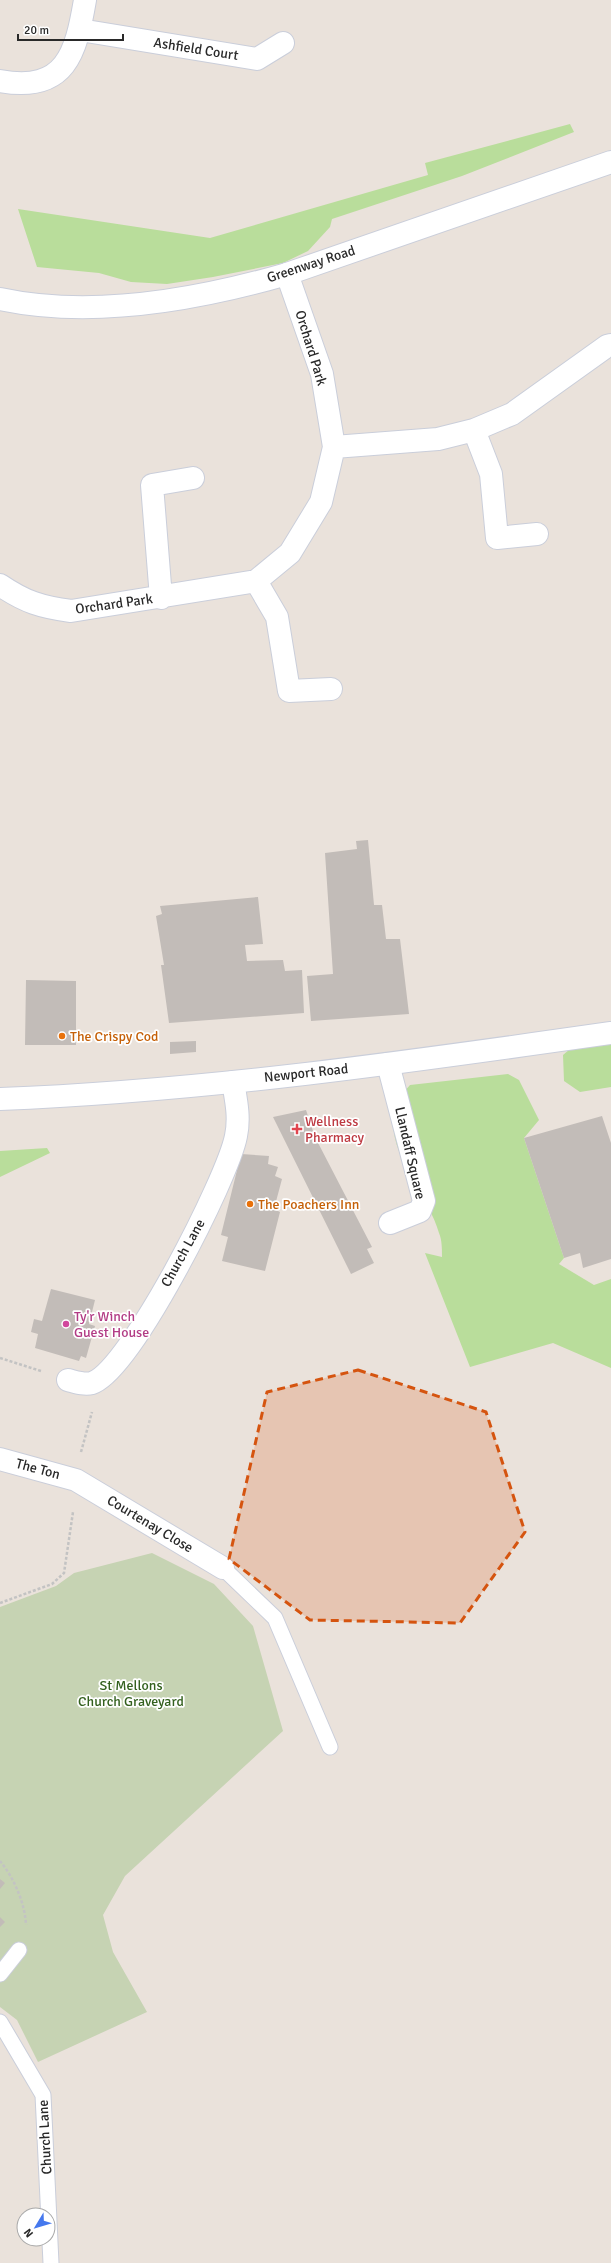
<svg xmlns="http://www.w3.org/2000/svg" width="611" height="2263" viewBox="0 0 611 2263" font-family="Signika,sans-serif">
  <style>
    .green { fill: #b9dd9b }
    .cemetery { fill: #c6d3b3 }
    .building { fill: #c2bcb8 }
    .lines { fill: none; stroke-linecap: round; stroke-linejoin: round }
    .lane-casing { stroke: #caceda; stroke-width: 17 }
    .street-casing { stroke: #caceda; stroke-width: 24 }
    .secondary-casing { stroke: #caceda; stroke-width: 24 }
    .path { stroke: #c3c3c3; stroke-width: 2.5; stroke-dasharray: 3 2; stroke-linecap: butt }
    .lane { stroke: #fff; stroke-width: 15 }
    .street { stroke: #fff; stroke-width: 22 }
    .secondary { stroke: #fff; stroke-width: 22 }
    .marked { fill: #d5540f; fill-opacity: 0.2; stroke: #d5540f; stroke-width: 3; stroke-dasharray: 8 5; stroke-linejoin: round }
    .food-dot { fill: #e8710a; stroke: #fff; stroke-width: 1.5 }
    .health-dot { fill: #e0444e; stroke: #fff; stroke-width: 1.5 }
    .hotel-dot { fill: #d1479c; stroke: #fff; stroke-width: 1.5 }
    .labels { text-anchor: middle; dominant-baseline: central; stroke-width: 3.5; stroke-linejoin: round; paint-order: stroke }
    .street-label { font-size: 14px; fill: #292929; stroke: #fff }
    .food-label { font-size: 14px; fill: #c56008; stroke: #fff; text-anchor: start }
    .health-label { font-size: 14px; fill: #be3a42; stroke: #fff; text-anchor: start }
    .hotel-label { font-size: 14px; fill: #b23c85; stroke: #fff; text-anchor: start }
    .park-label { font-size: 14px; fill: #33601e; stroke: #fff }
  </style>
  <rect width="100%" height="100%" fill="#eae2db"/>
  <path class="green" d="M570,124l4,8 -112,44 -130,43 -2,8 -22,24 -25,12 -70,14 -46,7 -36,-2 -32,-9 -62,-6 -19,-58 192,29 218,-63 -3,-12z
    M611,1044v43l-31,5 -16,-11 -1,-26 7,-6z
    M508,1074l11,6 20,40 -15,18 40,120 -5,6 35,21 17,-6v89l-58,-25 -83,24 -45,-114 17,4c0,-8 0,-17 -3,-24 -13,-47 -75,-100 -29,-148z
    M47,1148l3,5 -50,24v-26z"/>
  <path class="cemetery" d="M152,1553l62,31 39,42 30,105 -158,145 -22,39 10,37 34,60 -109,50 -21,-42 -17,-13v-400l56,-21 18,-13z"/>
  <path class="building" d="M368,840l6,65h8l4,34h14l9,75 -98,7 -4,-45 26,-2 -8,-121 32,-4 -1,-8z
    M258,897l5,47 -18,1 2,16 36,-1 2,11 17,-1 2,43 -135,10 -8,-58h3l-8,-49 6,-2 -2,-8z
    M26,980l50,1v64h-51z
    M196,1041v11l-26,2v-12z
    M306,1110l9,27 57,110 -5,2 7,14 -23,11 -78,-157z
    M602,1116l9,27v116l-28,9 -3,-15 -16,5 -40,-120z
    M241,1154l28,2 -1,8 10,3 -3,9 7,3 -8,30 6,3 -15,59 -43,-10 6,-24 -7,-2z
    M51,1289l44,11 -6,24 6,2 -9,32 -5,-2 -2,5 -44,-13 3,-14 -7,-2 3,-13 8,2z
    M0,1879l5,4 -5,6z
    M0,1917l5,5 -5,5z"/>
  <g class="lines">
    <g class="lane-casing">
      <path id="lane" d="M223,1568l52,50 55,129
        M0,1974l19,-24
        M0,2022l43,73 8,168"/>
    </g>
    <g class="street-casing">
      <path id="street" d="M80,30l177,29 26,-16
        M0,81c66,12 76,-28 85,-81
        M474,430l17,44 6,64 40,-4
        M334,447l104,-8 36,-9 38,-16 95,-68 4,-1
        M256,581l21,36 12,74 42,-2
        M0,585c25,17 41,22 71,26l185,-30 34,-28 31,-51 13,-55 -12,-73 -35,-100
        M161,598l-9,-113 41,-7
        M388,1064l36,137 -4,10 -30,12
        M68,1380c8,2 16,5 24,3 38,-12 136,-205 144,-247 4,-19 0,-36 -3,-54
        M0,1459l76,21 147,88"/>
    </g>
    <g class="secondary-casing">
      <path id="secondary" d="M0,299c93,20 197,1 287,-25l324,-112
        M0,1099c205,-8 408,-37 611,-66"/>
    </g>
    <path class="path" d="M0,1358l41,13
      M81,1452l11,-40
      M0,1603l52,-19 12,-11 9,-61
      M0,1861c14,17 25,42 26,64"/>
    <use href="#lane" class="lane"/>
    <use href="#street" class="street"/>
    <use href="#secondary" class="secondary"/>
  </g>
  <path class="marked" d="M358,1370l128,42 39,120 -65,91 -150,-3 -81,-61 38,-167z"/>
  <g class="food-dot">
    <circle cx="62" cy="1036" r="4"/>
    <circle cx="250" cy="1204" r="4"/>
  </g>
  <path class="health-dot" d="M295 1123h4v4h4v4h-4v4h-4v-4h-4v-4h4z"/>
  <circle class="hotel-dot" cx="66" cy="1324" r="4"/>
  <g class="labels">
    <g class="street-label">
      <text transform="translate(196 49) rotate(9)">Ashfield Court</text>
      <text transform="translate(311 264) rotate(-18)">Greenway Road</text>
      <text transform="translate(311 348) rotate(73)">Orchard Park</text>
      <text transform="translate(114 604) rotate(-8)">Orchard Park</text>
      <text transform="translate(306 1073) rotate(-6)">Newport Road</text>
      <text transform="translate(410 1153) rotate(77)">Llandaff Square</text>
      <text transform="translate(183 1253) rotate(-61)">Church Lane</text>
      <text transform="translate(38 1469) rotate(15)">The Ton</text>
      <text transform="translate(150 1524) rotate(31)">Courtenay Close</text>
      <text transform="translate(45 2137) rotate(-93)">Church Lane</text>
    </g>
    <g class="food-label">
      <text x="70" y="1036">The Crispy Cod</text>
      <text x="258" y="1204">The Poachers Inn</text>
    </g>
    <g class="health-label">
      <text x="305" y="1121">Wellness<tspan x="305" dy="16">Pharmacy</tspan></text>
    </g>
    <g class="hotel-label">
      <text x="74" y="1316">Ty'r Winch<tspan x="74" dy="16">Guest House</tspan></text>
    </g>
    <g class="park-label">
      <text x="131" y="1685">St Mellons<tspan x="131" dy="16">Church Graveyard</tspan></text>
    </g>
  </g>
  <g transform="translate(36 2227) rotate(232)"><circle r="19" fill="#ffffff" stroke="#a9a9a9"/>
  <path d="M0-3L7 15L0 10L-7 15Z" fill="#4578ee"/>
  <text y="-6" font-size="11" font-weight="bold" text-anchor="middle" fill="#292929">N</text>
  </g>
  <path d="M18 34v6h105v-6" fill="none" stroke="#292929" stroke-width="2"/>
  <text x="24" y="34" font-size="12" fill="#292929" stroke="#ffffff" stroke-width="3" paint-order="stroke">20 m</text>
</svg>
